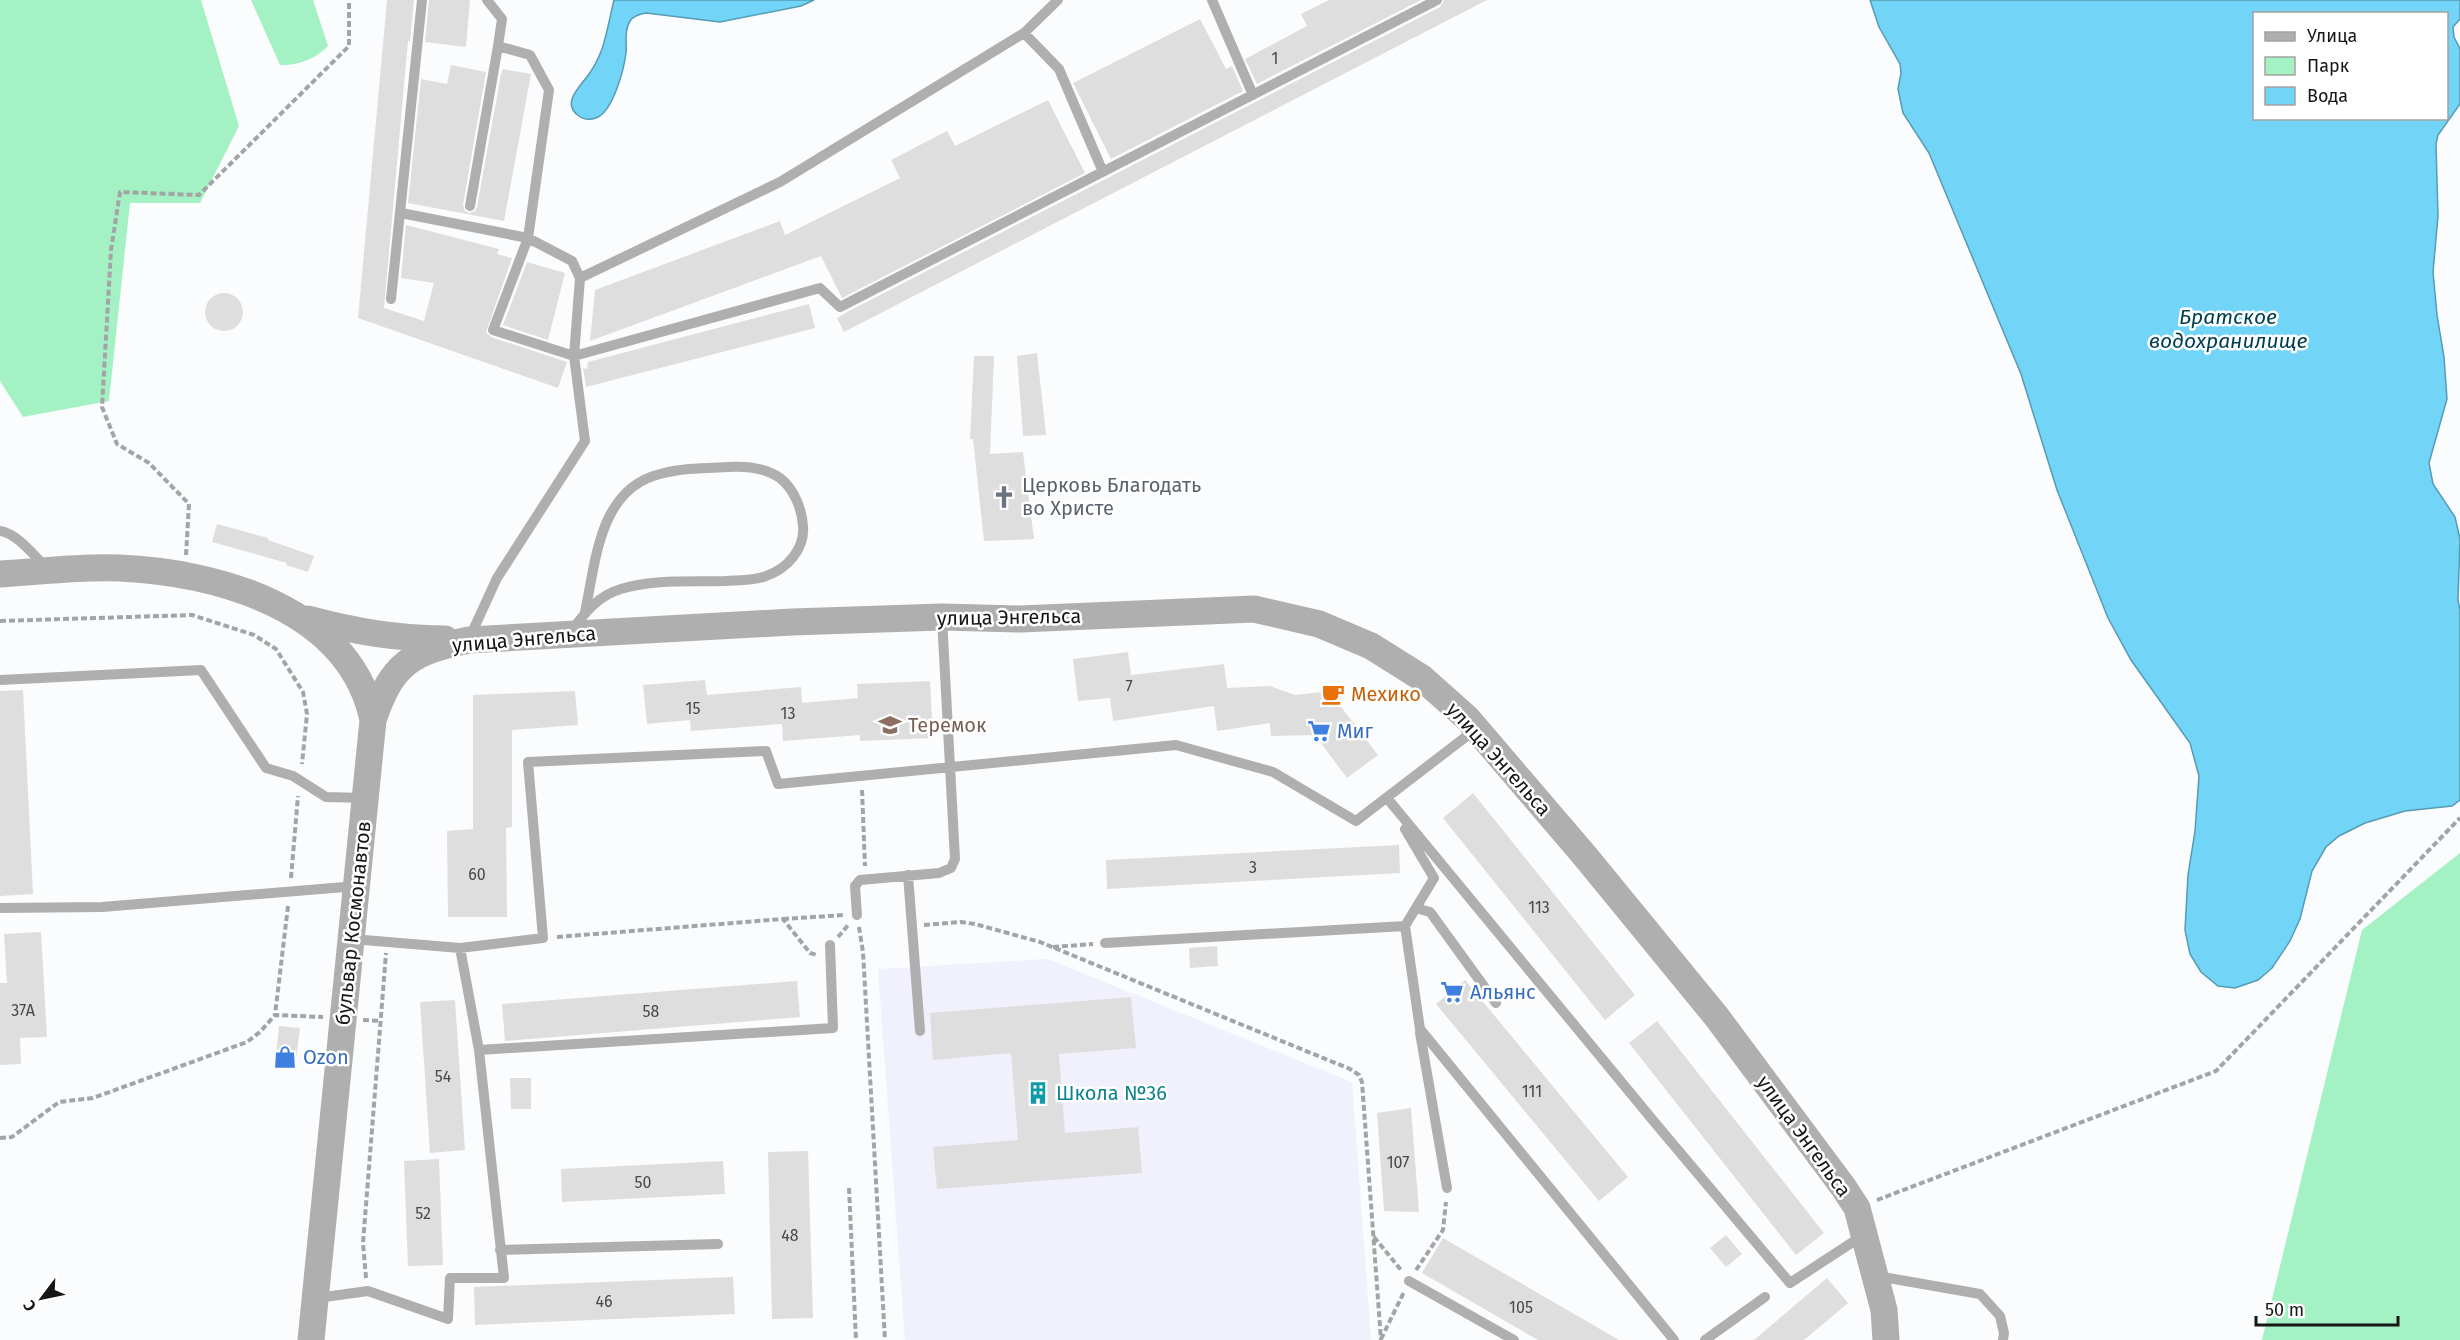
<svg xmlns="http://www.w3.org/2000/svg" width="2460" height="1340" viewBox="0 0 2460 1340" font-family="'Fira Sans',sans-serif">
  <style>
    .education { fill: #f1f0fd }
    .green { fill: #a4f1c3 }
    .water { fill: #72d4f6; stroke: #569bb3; stroke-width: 1.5; fill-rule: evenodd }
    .building { fill: #dfdedf }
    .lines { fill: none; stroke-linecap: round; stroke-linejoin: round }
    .path { stroke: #a3a4a5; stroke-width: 4; stroke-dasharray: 6 3; stroke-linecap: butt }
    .service { stroke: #b0afaf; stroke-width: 10 }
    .tertiary { stroke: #b0afaf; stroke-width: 27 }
    .labels { text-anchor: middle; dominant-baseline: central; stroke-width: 5; stroke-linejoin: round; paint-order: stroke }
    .number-label { font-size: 16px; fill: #484849 }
    .worship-label { font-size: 20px; fill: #5b616d; stroke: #fff; text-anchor: start }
    .street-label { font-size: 20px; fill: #161617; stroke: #fff }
    .food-label { font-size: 20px; fill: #c56008; stroke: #fff; text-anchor: start }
    .education-label { font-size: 20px; fill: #785e54; stroke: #fff; text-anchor: start }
    .shop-label { font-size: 20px; fill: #366cbe; stroke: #fff; text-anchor: start }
    .culture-label { font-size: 20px; fill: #0d838f; stroke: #fff; text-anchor: start }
    .water-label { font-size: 21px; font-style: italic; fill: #003f51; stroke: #fff }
  </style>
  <rect width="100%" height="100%" fill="#fafcfd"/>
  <path class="education" d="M1047,959l305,123 19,258h-466l-27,-371z"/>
  <path class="green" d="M0,0h201l38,126 -39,77h-70l-21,198 -86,16 -23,-36z
    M251,0h62l15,46c-12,13 -31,20 -48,19z
    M2460,853v487h-198l100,-410z"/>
  <path class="water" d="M614,0h200l-13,6 -81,16 -74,-9c-6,1 -13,3 -16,8 -6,10 -3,21 -4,32 -2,16 -13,59 -30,65 -6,2 -12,2 -17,-2 -19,-13 2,-30 10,-42 5,-7 10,-17 13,-25 5,-15 8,-33 12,-49z
    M1870,0h590v19l-7,8 1,10 6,12v55l-22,31 -2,9 2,72 -5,56 4,43 7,42 3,42 -18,64 4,21 22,33 5,22 -2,61 2,10v190l-8,6 -47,5 -40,12 -26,13 -13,11 -14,24 -12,48 -10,22 -18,27 -14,12 -23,8 -17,-2 -17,-14 -11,-18 -5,-24 3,-55 7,-44 4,-55 -9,-33 -59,-83 -23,-42 -51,-128 -36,-116 -92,-221 -26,-40 -5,-24 3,-16 -1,-9 -21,-37zM2254,14h192v104h-192z"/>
  <path class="building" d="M387,0h27l-4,41h-2l-24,267 40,13 10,-38 -33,-5 5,-53 93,24 -2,5 15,4 -26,74 5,5 76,25 -9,26 -200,-70z
    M429,0h41l-4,47 -41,-5z
    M1329,0h92l-164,84 -12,-25 62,-33 -6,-12z
    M1444,0h43l-643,332 -7,-14 12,-7 591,-304z
    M1200,19l26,50 6,-3 11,25 -132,68 -38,-76z
    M451,65l35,7 -23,133 2,6 4,2 6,-2 2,-4 24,-133 2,-5 28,5 -27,147 -96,-18 13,-124 26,5z
    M1048,100l37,73 -243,125 -21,-42 -231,85 5,-51 185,-69 5,14 115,-57 -9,-18 56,-29 8,15z
    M527,262l38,11 -17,67 -45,-15z
    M205 312a19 19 0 1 1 38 0a19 19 0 1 1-38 0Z
    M809,304l6,24 -229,59 -3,-19 4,1 1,-7z
    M1037,353l9,82 -23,1 -6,-80z
    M974,356h20l-4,98 33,-2 11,87 -50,2 -11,-102h-3z
    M217,524l51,14v2l46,16 -6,16 -22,-7 1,-2 -75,-21z
    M1128,652l3,23 93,-11 3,24 43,-2 25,9 45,-5 2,18 36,47 -31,23 -32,-43 -44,1 -1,-13 -53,8 -3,-25 -101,15 -3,-23 -32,3 -5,-42z
    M705,680l2,15 94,-8 1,16 56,-5 -1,-14 73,-3 3,57 -73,3v-6l-77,6 -1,-17 -91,7 -1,-11 -43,4 -4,-39z
    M23,690l10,204 -33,2v-205z
    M575,691l3,34 -66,5v97l-6,1 1,89h-59l-1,-86 26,-2v-134z
    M1473,793l162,202 -30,25 -162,-202z
    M1399,845l1,28 -293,16 -1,-29z
    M41,932l6,105 -27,1 1,26 -21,1v-82h7l-3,-49z
    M1217,946l1,20 -28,2 -1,-20z
    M1465,980l163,197 -29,24 -163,-197z
    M797,981l3,36 -295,24 -3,-37z
    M1131,997l5,51 -77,6 6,79 73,-6 4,46 -205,16 -4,-42 85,-7 -7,-87 -78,7 -3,-47z
    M455,1000l10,150 -35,3 -10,-151z
    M1657,1021l167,212 -28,22 -167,-212z
    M279,1026l21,2 -5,40 -20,-3z
    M510,1078h21v31h-20z
    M1411,1108l8,104 -35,-1 -7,-98z
    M808,1151l5,167 -41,1 -4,-167z
    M439,1159l4,106 -35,1 -4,-105z
    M723,1161l2,33 -163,8 -1,-33z
    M1726,1235l16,19 -16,13 -16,-19z
    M1443,1238l176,102h-81l-116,-67z
    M733,1277l2,37 -260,11 -1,-38z
    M1827,1278l21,25 -44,37h-50z"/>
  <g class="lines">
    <path class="path" d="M186,555l3,-51 -40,-41 -32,-19 -15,-37 9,-157 9,-58 79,3 150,-149v-46
      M0,621l192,-6 62,20 22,14 27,43 4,22 -5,50
      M862,790l3,76
      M291,878l7,-82
      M288,906l-13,109 48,2
      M783,919l61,-4
      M924,925l37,-3 14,2 65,18 310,127 9,6 3,7 19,258
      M859,927l4,25 22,388
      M557,937l226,-18 27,34 7,2
      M838,937l11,-13
      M1053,947l40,-3
      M363,1020l18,1
      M0,1138l12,-1 47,-35 34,-4 154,-56 13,-10 15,-17
      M849,1188l7,152
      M1877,1200l339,-129 244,-253
      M1374,1237l27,33
      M1416,1270l27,-40 3,-28
      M366,1278l-3,-35 23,-290
      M1381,1339l23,-47"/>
    <path class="service" d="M487,0l15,19 -4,27
      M1212,0l41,95
      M1024,33l35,36 44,103
      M470,206l28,-160 32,9 19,35 -21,148 -35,92 81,26 246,-68 20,19 597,-307
      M401,213l127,25 44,23 8,17
      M391,299l31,-299
      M0,531c18,3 33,24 46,36
      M571,632c13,-19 28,-37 50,-43 33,-10 70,-7 104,-8 14,-1 28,0 41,-5 21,-7 39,-27 37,-50 -1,-17 -9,-37 -23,-48 -14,-10 -35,-12 -52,-11 -23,1 -46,1 -68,7 -61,15 -64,87 -75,138
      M469,639l28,-61 88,-137 -11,-85 6,-78 200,-96 244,-149 34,-33
      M0,680l201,-10 65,98 27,8 33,21 40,1
      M1387,798l269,326 134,159 72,-47
      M1405,829l29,49 -29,48 15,103 254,311
      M908,875l12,156
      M0,908l102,-1 255,-21
      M1416,908l14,4 3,4 63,87
      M857,915l-2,-29 5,-6 79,-7 12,-5 4,-9 -13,-241
      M352,939l108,9 83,-10 -15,-176 238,-11 12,33 398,-39 97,27 83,49 120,-92
      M1105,943l300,-17
      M460,948l19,102 354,-22 -3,-83
      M1420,1033l27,155
      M500,1250l218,-6
      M1877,1276l103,18 20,22 4,17 -1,7
      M1409,1281l105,59
      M317,1298l51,-7 80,28 2,-41h54l-25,-228
      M1705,1340l60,-43"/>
    <path class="tertiary" d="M0,574c39,-2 80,-8 119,-6 99,4 231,41 254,152
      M308,619c49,13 86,19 137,20
      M311,1340l62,-620c19,-57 38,-68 96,-80l323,-18 150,-5 79,2 233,-10 65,15 52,22 51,32 45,40 118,138 131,160 128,172 13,20 27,102 2,30"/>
  </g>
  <defs>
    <g id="church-bare" transform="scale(1.8)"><path d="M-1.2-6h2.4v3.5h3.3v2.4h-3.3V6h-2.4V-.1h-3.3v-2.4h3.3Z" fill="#6b7280" stroke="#fff" stroke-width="2.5" paint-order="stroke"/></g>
    <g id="cafe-bare" transform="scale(1.8)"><path d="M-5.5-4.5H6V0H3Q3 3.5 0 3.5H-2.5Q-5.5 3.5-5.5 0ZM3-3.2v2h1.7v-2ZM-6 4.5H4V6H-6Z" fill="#e8710a" stroke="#fff" stroke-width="2.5" paint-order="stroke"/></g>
    <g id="school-bare" transform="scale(1.8)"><path d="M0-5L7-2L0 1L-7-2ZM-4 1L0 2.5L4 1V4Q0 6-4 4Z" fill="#8d6e63" stroke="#fff" stroke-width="2.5" paint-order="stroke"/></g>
    <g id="supermarket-bare" transform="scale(1.8)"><path d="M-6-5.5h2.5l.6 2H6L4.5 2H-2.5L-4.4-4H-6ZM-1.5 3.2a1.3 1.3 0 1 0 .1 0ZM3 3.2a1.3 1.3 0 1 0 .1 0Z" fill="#3f7fe0" stroke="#fff" stroke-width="2.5" paint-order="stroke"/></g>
    <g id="shop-bare" transform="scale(1.8)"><path d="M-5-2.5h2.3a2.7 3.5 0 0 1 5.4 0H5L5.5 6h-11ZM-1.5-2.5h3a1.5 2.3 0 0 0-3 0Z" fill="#3f7fe0" stroke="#fff" stroke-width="2.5" paint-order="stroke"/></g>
    <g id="building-bare" transform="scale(1.8)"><path d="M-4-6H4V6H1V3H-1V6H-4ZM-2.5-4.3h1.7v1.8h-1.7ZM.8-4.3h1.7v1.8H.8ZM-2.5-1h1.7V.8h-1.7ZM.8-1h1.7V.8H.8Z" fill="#0f9aa8" stroke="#fff" stroke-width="2.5" paint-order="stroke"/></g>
  </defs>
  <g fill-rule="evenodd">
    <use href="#church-bare" x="1004" y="497"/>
    <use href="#cafe-bare" x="1333" y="694"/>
    <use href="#school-bare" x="890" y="725"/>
    <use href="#supermarket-bare" x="1319" y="731"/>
    <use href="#supermarket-bare" x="1452" y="992"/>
    <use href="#shop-bare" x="285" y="1057"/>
    <use href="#building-bare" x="1038" y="1093"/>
  </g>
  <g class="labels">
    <g class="number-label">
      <text x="1275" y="58">1</text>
      <text x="1129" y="686">7</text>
      <text x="693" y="708">15</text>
      <text x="788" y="713">13</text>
      <text x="1253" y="867">3</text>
      <text x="477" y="874">60</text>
      <text x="1539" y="907">113</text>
      <text x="23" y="1010">37А</text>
      <text x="651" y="1011">58</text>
      <text x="443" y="1076">54</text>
      <text x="1532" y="1091">111</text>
      <text x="1398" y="1162">107</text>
      <text x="643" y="1182">50</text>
      <text x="423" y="1213">52</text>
      <text x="790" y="1235">48</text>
      <text x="604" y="1301">46</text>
      <text x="1521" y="1307">105</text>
    </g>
    <g class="worship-label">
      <text x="1022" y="485">Церковь Благодать<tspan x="1022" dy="23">во Христе</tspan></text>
    </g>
    <g class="street-label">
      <text transform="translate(1009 617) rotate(-1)">улица Энгельса</text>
      <text transform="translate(524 639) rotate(-5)">улица Энгельса</text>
      <text transform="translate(1499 759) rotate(48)">улица Энгельса</text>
      <text transform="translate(353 923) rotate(-84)">бульвар Космонавтов</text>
      <text transform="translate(1804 1136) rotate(54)">улица Энгельса</text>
    </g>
    <g class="food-label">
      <text x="1351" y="694">Мехико</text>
    </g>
    <g class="education-label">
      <text x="908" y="725">Теремок</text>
    </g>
    <g class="shop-label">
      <text x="1337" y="731">Миг</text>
      <text x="1470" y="992">Альянс</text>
      <text x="303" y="1057">Ozon</text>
    </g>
    <g class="culture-label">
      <text x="1056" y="1093">Школа №36</text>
    </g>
    <g class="water-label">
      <text x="2228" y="317">Братское<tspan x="2228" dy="24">водохранилище</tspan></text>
    </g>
  </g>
  <rect x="2253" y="12" width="195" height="108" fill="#ffffff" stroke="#a2a2a2" stroke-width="1.5"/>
  <rect x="2265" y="32" width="30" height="9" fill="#b0afaf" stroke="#a2a2a2" stroke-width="1.5"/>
  <text x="2307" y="42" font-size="18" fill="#161617">Улица</text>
  <rect x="2265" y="57" width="30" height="18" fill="#a4f1c3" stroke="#a2a2a2" stroke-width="1.5"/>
  <text x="2307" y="72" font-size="18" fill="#161617">Парк</text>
  <rect x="2265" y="87" width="30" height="18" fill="#72d4f6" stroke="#a2a2a2" stroke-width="1.5"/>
  <text x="2307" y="102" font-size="18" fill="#161617">Вода</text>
  <g transform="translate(42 1298) rotate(238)" stroke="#ffffff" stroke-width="4.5" paint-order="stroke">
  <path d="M0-4.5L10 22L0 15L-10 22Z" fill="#161617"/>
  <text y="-9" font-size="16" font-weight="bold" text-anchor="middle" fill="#161617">С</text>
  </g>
  <path d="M2256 1316v9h142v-9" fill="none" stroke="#161617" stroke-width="3"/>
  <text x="2265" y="1316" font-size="18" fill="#161617" stroke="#ffffff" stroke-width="4.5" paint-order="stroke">50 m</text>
</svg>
